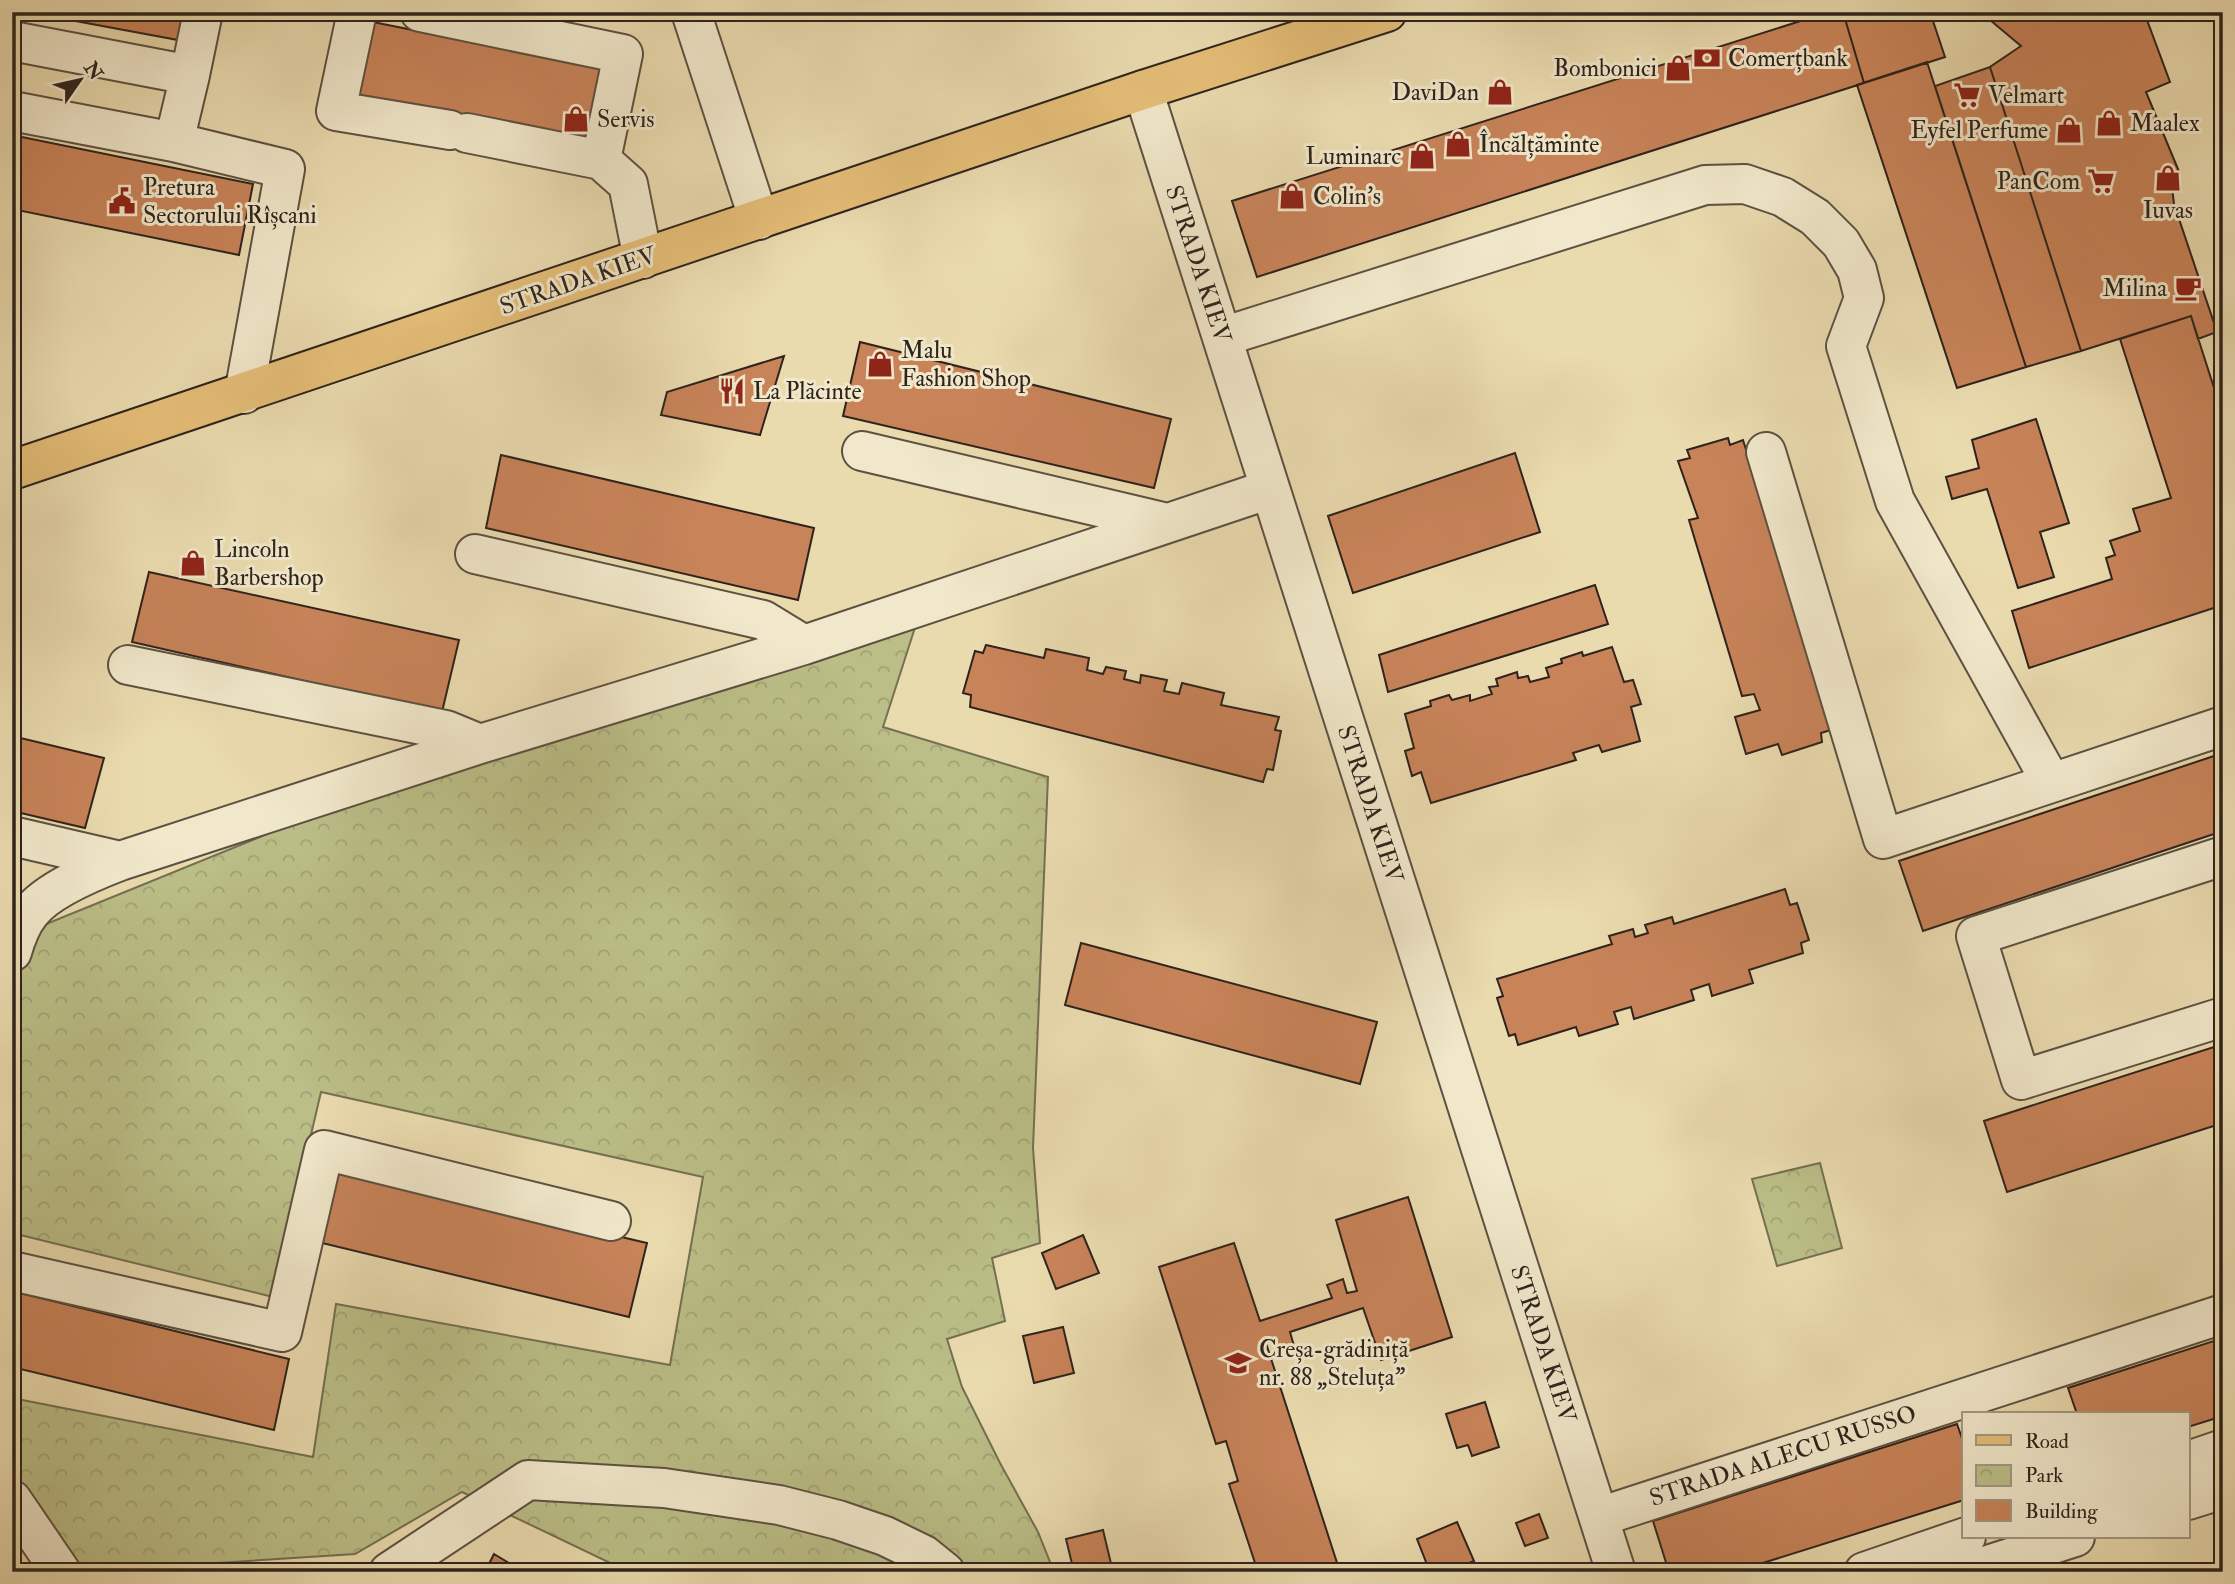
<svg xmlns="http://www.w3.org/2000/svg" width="2235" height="1584" viewBox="0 0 2235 1584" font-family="'IM FELL Double Pica',serif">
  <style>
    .park { fill: url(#park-crowns); stroke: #747052; stroke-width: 2 }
    .building { fill: #c88359; stroke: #2e231d; stroke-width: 2 }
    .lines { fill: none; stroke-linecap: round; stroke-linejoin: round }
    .minor-casing { stroke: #5d5142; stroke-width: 42 }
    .major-casing { stroke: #2e231d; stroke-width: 42 }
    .minor { stroke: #f1e8cb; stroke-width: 38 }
    .major { stroke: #e5be78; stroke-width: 38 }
    .labels { text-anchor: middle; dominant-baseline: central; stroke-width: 6; stroke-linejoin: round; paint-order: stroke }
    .poi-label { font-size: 24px; fill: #2e231d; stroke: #f1e8cb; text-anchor: start }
    .street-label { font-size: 24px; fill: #2e231d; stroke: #f1e8cb }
  </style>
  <defs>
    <pattern id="park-crowns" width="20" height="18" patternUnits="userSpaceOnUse" patternTransform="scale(1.75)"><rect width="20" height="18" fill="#bbbe87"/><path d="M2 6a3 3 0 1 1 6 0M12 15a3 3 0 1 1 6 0" fill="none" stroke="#a1a374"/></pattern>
  </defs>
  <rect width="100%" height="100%" fill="#eadbaf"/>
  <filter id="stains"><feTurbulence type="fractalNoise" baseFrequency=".00286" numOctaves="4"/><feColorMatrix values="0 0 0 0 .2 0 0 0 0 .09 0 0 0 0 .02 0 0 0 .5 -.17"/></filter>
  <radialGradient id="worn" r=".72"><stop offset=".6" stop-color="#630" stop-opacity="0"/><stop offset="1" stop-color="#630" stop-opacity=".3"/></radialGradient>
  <path class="park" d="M920,612l-37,115 165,50 -15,371 7,95 -48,15 13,63 -58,18 15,48 38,76 38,69 16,40h-425l-167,-80 -107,62 -276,18 -67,-100v-74l301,59 23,-153 334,61 33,-188 -382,-85 -48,205 -261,-64v-243l12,-57 258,-105 502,-162z
    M1820,1163l22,85 -65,18 -25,-87z"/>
  <path class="building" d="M27,12h156l-5,28z
    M1829,12h14l21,71 -607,194 -25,-76z
    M1843,12h87l15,45 -81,26z
    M1988,12h156l26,70 -24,10 34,82 -8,13 2,17 43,128 -19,7 -7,-23 -110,35 -91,-284 31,-21 -31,-26z
    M373,22l233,47 -15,73 -233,-47z
    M1927,62l99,305 -69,21 -100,-303z
    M1990,67l91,284 -55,16 -91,-281z
    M12,135l241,49 -14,71 -227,-46z
    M2223,307v24l-8,-22z
    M2191,316l32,100v189l-194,63 -17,-57 100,-32 -6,-21 9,-3 -5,-14 30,-10 -7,-22 38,-11 -51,-159z
    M860,342l311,77 -17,69 -311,-72z
    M784,356l-24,79 -99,-20 6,-23z
    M2036,419l33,104 -29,9 14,45 -36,11 -31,-99 -35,10 -6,-22 33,-9 -7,-28z
    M1728,438l2,7 13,-5 91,289 -13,4 1,9 -40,13 -4,-11 -32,10 -11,-37 25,-7 -6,-16 -12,2 -53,-176 9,-2 -20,-57 12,-3 -3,-8z
    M1515,453l25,79 -187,61 -25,-77z
    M501,455l313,73 -16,72 -312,-72z
    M149,572l310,68 -17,72 -310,-70z
    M1595,585l13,39 -220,68 -9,-37z
    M986,645l58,13 2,-9 43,9 -2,12 16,4 3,-7 20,4 -2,8 16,4 1,-8 26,5 -3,11 15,3 3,-11 42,10 -3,12 58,12 -4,13 6,1 -8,39 -6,-1 -4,13 -293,-75 1,-12 -8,-2 12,-42 8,2z
    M1612,647l12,35 9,-2 8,24 -10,3 9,34 -38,11 -3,-7 -26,8 3,7 -145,43 -10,-31 -9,4 -7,-25 9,-3 -9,-34 26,-8 -1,-5 19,-6 3,5 18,-5v6l22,-7 -3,-7 9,-1 -2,-7 21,-7 1,6 10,-2 2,6 19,-5 -3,-9 16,-5 -1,-4 21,-7 1,4z
    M12,736l92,22 -19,70 -73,-17z
    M2223,753v78l-300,100 -24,-70z
    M1785,889l5,16 7,-2 12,37 -8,3 2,10 -54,17 4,13 -41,13 -3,-12 -18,6 3,10 -60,19 -3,-12 -17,5 4,12 -39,12 -3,-9 -58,18 -3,-11 -6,2 -12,-38 6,-2 -6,-17 115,-35 -3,-8 24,-7 2,8 13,-4 -3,-8 27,-8 2,7z
    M1081,943l296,79 -17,62 -295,-79z
    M2223,1044v79l-216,69 -23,-71z
    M334,1170l313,73 -18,74 -311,-75z
    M1408,1197l44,140 -71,23 -18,-52 -73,24 4,14 -15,6 -4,-15 -10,3 75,232h-82l-29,-88 9,-3 -12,-40 -10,3 -57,-177 75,-24 26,78 72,-23 -5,-13 16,-6 4,14 10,-2 -21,-71z
    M1083,1235l16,38 -43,16 -14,-36z
    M12,1291l277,68 -15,71 -262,-63z
    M1063,1327l11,46 -40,10 -11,-47z
    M2223,1338v78l-35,11v-13h-111l-9,-26z
    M1485,1402l14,45 -27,9 -4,-11 -11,3 -11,-34z
    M1957,1424l7,20v56l-230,72h-65l-16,-51z
    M1539,1514l9,24 -23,8 -9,-23z
    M1457,1522l17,39 -26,11h-18l-13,-33z
    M1103,1530l10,42h-39l-8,-33z
    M494,1554l30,18h-39z"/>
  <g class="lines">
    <g class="minor-casing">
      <path id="minor" d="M357,12l-21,99 114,19
        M420,12l203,42 -22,106
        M691,12l68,208
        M12,41l178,34 -16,67
        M190,75l13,-63
        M1143,90l473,1482
        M12,111l162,31 111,27 -41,225
        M467,133l134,27 27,24 15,75
        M1222,337l483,-152 40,-1 38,13 32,20 26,26 16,27 7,28 -18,48 49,155 156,281
        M862,451l305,72
        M1766,452l117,387 340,-113
        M475,554l288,66 41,25
        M128,665l318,65 34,14
        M12,836l108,25
        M2223,856l-247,80 45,144 202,-63
        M12,952c4,-14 9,-28 18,-39 17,-23 64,-42 90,-52l360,-117 324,-99 466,-156
        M12,1271l270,61 42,-182 287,71
        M2188,1461l35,-12
        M12,1500l49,72
        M2188,1500l35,-11
        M1599,1517l624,-203
        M389,1572l139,-92 136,8 115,17 59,15 47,16 39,19 21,17
        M1864,1572l102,-35
        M1966,1572l109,-35"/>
    </g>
    <g class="major-casing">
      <path id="major" d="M12,470l1131,-380 244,-78"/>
    </g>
    <use href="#minor" class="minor"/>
    <use href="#major" class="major"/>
  </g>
  <defs>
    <g id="bank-bare" transform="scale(2.1)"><path d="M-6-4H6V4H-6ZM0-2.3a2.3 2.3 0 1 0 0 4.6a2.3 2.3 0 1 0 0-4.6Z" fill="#8f2418" stroke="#f1e8cb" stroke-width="2.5" paint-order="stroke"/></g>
    <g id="shop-bare" transform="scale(2.1)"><path d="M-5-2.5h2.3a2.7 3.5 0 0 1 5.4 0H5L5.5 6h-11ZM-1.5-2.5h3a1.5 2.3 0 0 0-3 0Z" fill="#8f2418" stroke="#f1e8cb" stroke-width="2.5" paint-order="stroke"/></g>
    <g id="supermarket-bare" transform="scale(2.1)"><path d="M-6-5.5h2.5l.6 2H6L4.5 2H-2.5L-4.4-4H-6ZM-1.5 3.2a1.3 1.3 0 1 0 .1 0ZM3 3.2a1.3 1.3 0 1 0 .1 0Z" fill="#8f2418" stroke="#f1e8cb" stroke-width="2.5" paint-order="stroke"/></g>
    <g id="civic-bare" transform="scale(2.1)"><path d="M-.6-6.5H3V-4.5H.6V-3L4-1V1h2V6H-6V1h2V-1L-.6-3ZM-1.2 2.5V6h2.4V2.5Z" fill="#8f2418" stroke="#f1e8cb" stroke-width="2.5" paint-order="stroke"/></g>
    <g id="cafe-bare" transform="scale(2.1)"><path d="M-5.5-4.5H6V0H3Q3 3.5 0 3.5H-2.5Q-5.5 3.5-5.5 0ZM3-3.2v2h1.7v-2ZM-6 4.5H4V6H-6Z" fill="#8f2418" stroke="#f1e8cb" stroke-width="2.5" paint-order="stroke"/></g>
    <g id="restaurant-bare" transform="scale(2.1)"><path d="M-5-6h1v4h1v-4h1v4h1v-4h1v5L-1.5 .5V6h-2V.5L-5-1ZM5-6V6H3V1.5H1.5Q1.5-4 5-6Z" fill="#8f2418" stroke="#f1e8cb" stroke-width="2.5" paint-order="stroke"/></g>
    <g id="school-bare" transform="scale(2.1)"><path d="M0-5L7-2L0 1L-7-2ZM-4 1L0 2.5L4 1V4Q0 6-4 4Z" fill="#8f2418" stroke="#f1e8cb" stroke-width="2.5" paint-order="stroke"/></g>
  </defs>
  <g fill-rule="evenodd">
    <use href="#bank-bare" x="1707" y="58"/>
    <use href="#shop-bare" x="1678" y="68"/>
    <use href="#shop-bare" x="1500" y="92"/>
    <use href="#supermarket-bare" x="1967" y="95"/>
    <use href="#shop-bare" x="576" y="119"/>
    <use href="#shop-bare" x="2109" y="123"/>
    <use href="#shop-bare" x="2069" y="130"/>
    <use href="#shop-bare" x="1458" y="144"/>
    <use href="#shop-bare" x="1422" y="156"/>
    <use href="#shop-bare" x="2168" y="178"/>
    <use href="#supermarket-bare" x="2101" y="181"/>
    <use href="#shop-bare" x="1292" y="196"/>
    <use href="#civic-bare" x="122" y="201"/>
    <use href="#cafe-bare" x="2188" y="288"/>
    <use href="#shop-bare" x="880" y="364"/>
    <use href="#restaurant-bare" x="732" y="391"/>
    <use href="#shop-bare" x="193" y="563"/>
    <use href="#school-bare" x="1238" y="1363"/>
  </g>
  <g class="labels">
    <g class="poi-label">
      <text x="1728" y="58">Comerțbank</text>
      <text x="1657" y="68" text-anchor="end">Bombonici</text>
      <text x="1479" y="92" text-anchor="end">DaviDan</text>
      <text x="1988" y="95">Velmart</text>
      <text x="597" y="119">Servis</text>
      <text x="2130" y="123">Maalex</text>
      <text x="2048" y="130" text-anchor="end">Eyfel Perfume</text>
      <text x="1479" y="144">Încălțăminte</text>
      <text x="1401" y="156" text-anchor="end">Luminarc</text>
      <text x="2080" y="181" text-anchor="end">PanCom</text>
      <text x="143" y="187">Pretura<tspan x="143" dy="28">Sectorului Rîșcani</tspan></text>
      <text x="1313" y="196">Colin's</text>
      <text x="2168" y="210" text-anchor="middle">Iuvas</text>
      <text x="2167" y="288" text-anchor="end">Milina</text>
      <text x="901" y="350">Malu<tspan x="901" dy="28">Fashion Shop</tspan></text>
      <text x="753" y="391">La Plăcinte</text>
      <text x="214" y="549">Lincoln<tspan x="214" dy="28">Barbershop</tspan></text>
      <text x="1259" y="1349">Creșa-grădiniță<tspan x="1259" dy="28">nr. 88 „Steluța”</tspan></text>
    </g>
    <g class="street-label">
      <text transform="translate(1198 264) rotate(72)">STRADA KIEV</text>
      <text transform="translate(578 281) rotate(-19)">STRADA KIEV</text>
      <text transform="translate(1370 804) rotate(72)">STRADA KIEV</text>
      <text transform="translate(1543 1344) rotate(72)">STRADA KIEV</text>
      <text transform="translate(1783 1456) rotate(-18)">STRADA ALECU RUSSO</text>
    </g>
  </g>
  <rect width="2235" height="1584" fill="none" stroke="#eadbaf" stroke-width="42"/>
  <rect x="14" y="14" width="2207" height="1556" fill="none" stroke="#2e231d" stroke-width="3.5"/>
  <rect x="21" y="21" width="2193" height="1542" fill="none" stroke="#2e231d" stroke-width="2"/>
  <rect x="1962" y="1412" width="228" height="126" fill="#f1e8cb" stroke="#a39985" stroke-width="2"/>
  <rect x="1976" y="1435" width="35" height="10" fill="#e5be78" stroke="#a39985" stroke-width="2"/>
  <text x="2025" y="1448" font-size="21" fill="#2e231d">Road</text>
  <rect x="1976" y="1465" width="35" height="21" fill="url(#park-crowns)" stroke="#a39985" stroke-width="2"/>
  <text x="2025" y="1482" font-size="21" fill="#2e231d">Park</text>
  <rect x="1976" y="1500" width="35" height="21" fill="#c88359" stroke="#a39985" stroke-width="2"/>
  <text x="2025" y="1518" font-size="21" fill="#2e231d">Building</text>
  <g transform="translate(80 80) rotate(56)" stroke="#f1e8cb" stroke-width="5" paint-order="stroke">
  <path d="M0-5L12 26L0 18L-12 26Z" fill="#2e231d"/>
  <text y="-10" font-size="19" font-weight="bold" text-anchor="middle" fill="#2e231d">N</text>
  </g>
  <rect width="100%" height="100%" filter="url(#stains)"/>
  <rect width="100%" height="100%" fill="url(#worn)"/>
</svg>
